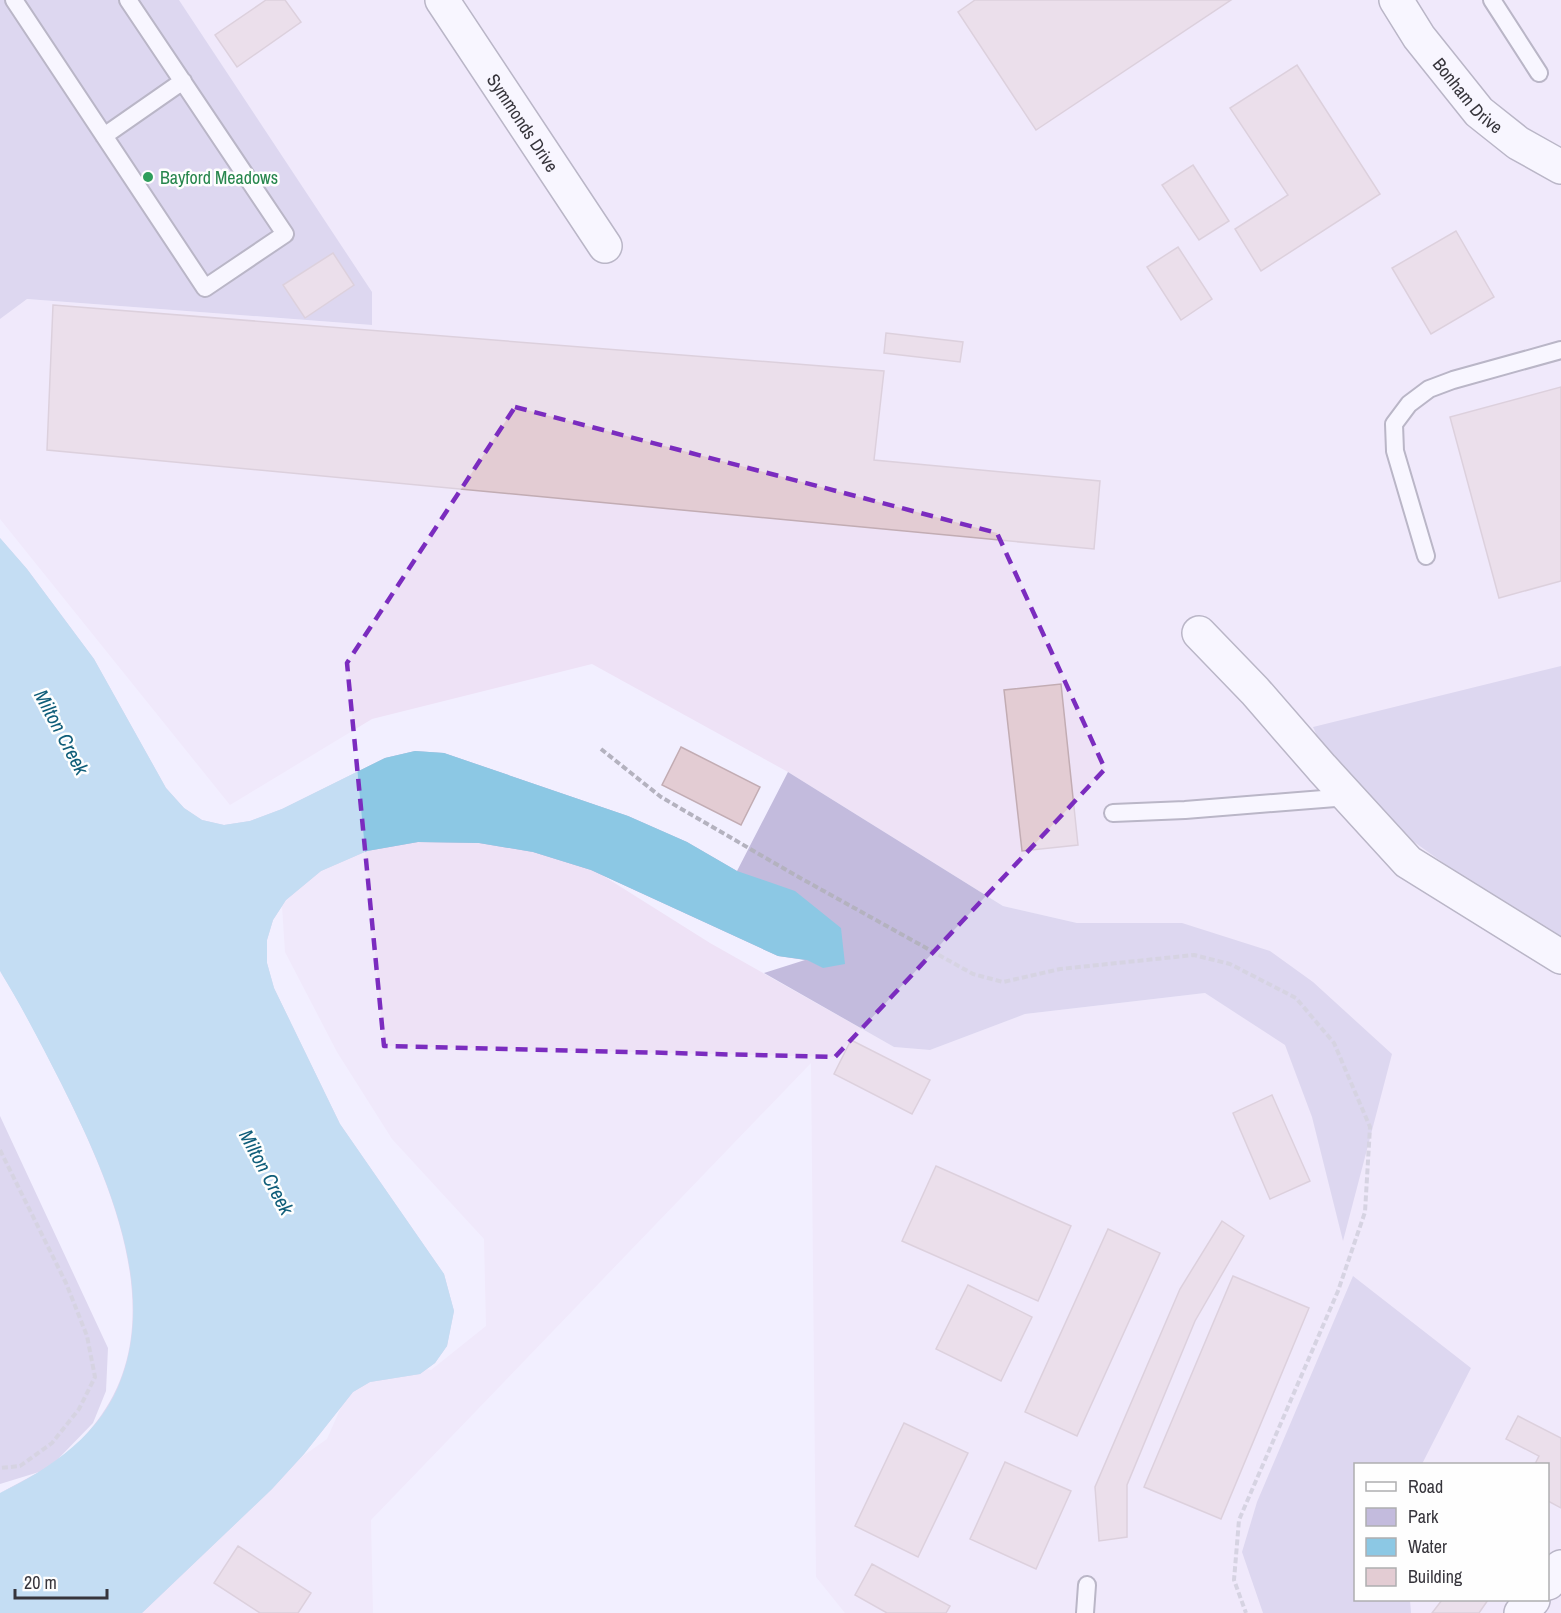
<svg xmlns="http://www.w3.org/2000/svg" width="1561" height="1613" viewBox="0 0 1561 1613" font-family="'Archivo Narrow',sans-serif">
  <style>
    .industrial { fill: #eee2f6; fill-rule: evenodd }
    .green { fill: #c3bbdd }
    .water { fill: #8cc8e4 }
    .building { fill: #e3ccd3; stroke: #c2acb3; stroke-width: 1.5 }
    .lines { fill: none; stroke-linecap: round; stroke-linejoin: round }
    .lane-casing { stroke: #757183; stroke-width: 20 }
    .street-casing { stroke: #757183; stroke-width: 36 }
    .path { stroke: #b4b2bf; stroke-width: 4; stroke-dasharray: 6 3; stroke-linecap: butt }
    .lane { stroke: #fff; stroke-width: 16 }
    .street { stroke: #fff; stroke-width: 33 }
    .marked { fill: none; stroke: #7b2cbf; stroke-width: 4.5; stroke-dasharray: 12 8; stroke-linejoin: round }
    .leisure-dot { fill: #2e9e5b; stroke: #fefefe; stroke-width: 2 }
    .labels { text-anchor: middle; dominant-baseline: central; stroke-width: 5; stroke-linejoin: round; paint-order: stroke }
    .street-label { font-size: 18px; fill: #37353c; stroke: #fefefe }
    .leisure-label { font-size: 18px; fill: #27864d; stroke: #fefefe; text-anchor: start }
    .water-label { font-size: 20px; font-style: italic; fill: #0f5d79; stroke: #fefefe }
  </style>
  <rect width="100%" height="100%" fill="#f2efff"/>
  <path class="industrial" d="M179,0h1382v1613h-716l-29,-36 -5,-514 -440,457 2,93h-268l90,-81 132,-93 35,-80 69,11 55,-44 -2,-87 -92,-100 -55,-87 -52,-100 -3,-46 47,-59 54,-34 168,30 159,100 184,104 36,3 95,-36 180,-21 80,51 -103,-121h-105l-74,-17 -215,-134 -196,-108 -220,55 -142,86 -230,-286v-200l26,-20 346,26 -1,-33zM1356,1464h192v136h-192z"/>
  <path class="green" d="M0,0h179l193,292v33l-345,-26 -27,20z
    M0,538l27,31 67,90 72,129 18,20 18,12 22,5 26,-4 32,-12 103,-51 30,-7 29,2 184,63 59,26 50,29 51,-99 215,134 74,17h105l88,28 43,31 79,72 -49,187 -31,-124 -27,-72 -80,-52 -180,21 -95,36 -36,-3 -130,-74 41,-13 -27,-4 -187,-86 -58,-18 -54,-9 -61,-1 -51,9 -46,20 -35,29 -13,20 -6,20v23l7,25 66,136 104,150 10,37 -7,35 -12,17 -15,11 -50,8 -17,10 -49,62 -32,35 -130,124 33,-99z
    M1561,666v280l-51,-35 -100,-72 -87,-90 -10,-22z
    M0,971l285,391 -285,131 39,-21 -39,12v-368l108,232 -2,43 -13,32 -35,36c15,-8 29,-25 39,-38 76,-99 14,-237 -34,-334 -20,-40 -40,-79 -63,-116z
    M1353,1276l118,92 -49,96h-66v136h54l1,13h-148l-21,-61 15,-50z"/>
  <path class="water" d="M0,538l27,31 67,90 72,129 18,20 18,12 22,5 26,-4 32,-12 103,-51 30,-7 29,2 184,63 59,26 50,29 58,20 46,37 4,36 -22,4 -16,-8 -29,-4 -187,-86 -58,-18 -54,-9 -61,-1 -51,9 -46,20 -35,29 -13,20 -6,20v23l7,25 66,136 104,150 10,37 -7,35 -12,17 -15,11 -50,8 -17,10 -49,62 -32,35 -130,124h-142v-120c50,-24 103,-60 122,-116 35,-95 -19,-210 -61,-294 -20,-39 -39,-76 -61,-112z"/>
  <path class="building" d="M266,0h19l16,22 -64,45 -22,-32z
    M975,0h256l-195,130 -78,-118z
    M1297,65l83,129 -119,77 -26,-42 53,-34 -58,-87z
    M1193,165l36,56 -30,19 -37,-55z
    M1456,231l38,66 -63,37 -39,-66z
    M1178,247l34,52 -31,21 -34,-53z
    M333,253l21,32 -49,33 -22,-33z
    M53,305l831,66 -10,89 226,21 -6,68 -1047,-99z
    M886,333l77,9 -3,20 -76,-9z
    M1561,387v194l-62,17 -49,-181z
    M1061,684l17,161 -56,6 -18,-161z
    M681,747l79,40 -19,38 -79,-40z
    M851,1040l79,40 -18,34 -78,-40z
    M1272,1095l38,86 -40,18 -37,-86z
    M936,1166l135,60 -33,75 -136,-60z
    M1222,1221l22,15 -49,85 -68,164v52l-28,4 -4,-54 85,-198z
    M1108,1229l52,24 -83,183 -52,-24z
    M1233,1276l76,32 -88,211 -77,-32z
    M968,1285l64,32 -31,64 -65,-32z
    M1518,1416l43,22v70l-13,-7v-37h-13l4,-8 -33,-17z
    M904,1423l64,30 -50,104 -63,-31z
    M1005,1462l66,29 -35,78 -66,-30z
    M238,1546l73,47 -13,20h-38l-46,-30z
    M872,1564l78,42 -4,7h-59l-32,-18z
    M1442,1600h46l-9,13h-47z"/>
  <g class="lines">
    <g class="lane-casing">
      <path id="lane" d="M14,0l191,288 80,-54 -157,-234
        M1492,0l47,73
        M104,136l79,-55
        M1426,556l-31,-105 -1,-27 15,-20 20,-15 24,-9 108,-30
        M1113,813l72,-3 163,-13
        M1085,1613l2,-28"/>
    </g>
    <g class="street-casing">
      <g id="street">
        <path id="s1" d="M442,0l163,246"/>
        <path id="s2" d="M1396,0l23,37 60,75 39,31 43,24"/>
        <path d="M1199,633l56,58 67,77 86,94 153,95"/>
        <path d="M1548,1583l13,-16"/>
        <path d="M1521,1613l12,-13"/>
      </g>
    </g>
    <path class="path" d="M601,749l60,48 134,78 178,99 30,8 57,-13 134,-14 36,9 66,34 38,45 36,84 -5,85 -27,79 -99,229 -5,60 12,33
      M0,1150l66,133 21,53 8,41 -16,32 -27,34 -32,23 -20,2"/>
    <use href="#lane" class="lane"/>
    <use href="#street" class="street"/>
  </g>
  <path d="M0 0H1561V1613H0ZM515,407l482,126 108,236 -270,288 -451,-11 -37,-383z" fill="#f2efff" fill-opacity=".55" fill-rule="evenodd"/>
  <path class="marked" d="M515,407l482,126 108,236 -270,288 -451,-11 -37,-383z"/>
  <circle class="leisure-dot" cx="148" cy="177" r="6"/>
  <g class="labels">
    <g class="street-label">
      <text stroke="none"><textPath href="#s2" startOffset="120">Bonham Drive</textPath></text>
      <text stroke="none"><textPath href="#s1" startOffset="147">Symmonds Drive</textPath></text>
    </g>
    <g class="leisure-label">
      <text x="160" y="177">Bayford Meadows</text>
    </g>
    <g class="water-label">
      <text transform="translate(62 732) rotate(62)">Milton Creek</text>
      <text transform="translate(267 1172) rotate(62)">Milton Creek</text>
    </g>
  </g>
  <rect x="1354" y="1463" width="195" height="138" fill="#fefefe" stroke="#aeaeb0" stroke-width="1.5"/>
  <rect x="1366" y="1482" width="30" height="9" fill="#ffffff" stroke="#aeaeb0" stroke-width="1.5"/>
  <text x="1408" y="1493" font-size="18" fill="#37353c">Road</text>
  <rect x="1366" y="1508" width="30" height="18" fill="#c3bbdd" stroke="#aeaeb0" stroke-width="1.5"/>
  <text x="1408" y="1523" font-size="18" fill="#37353c">Park</text>
  <rect x="1366" y="1538" width="30" height="18" fill="#8cc8e4" stroke="#aeaeb0" stroke-width="1.5"/>
  <text x="1408" y="1553" font-size="18" fill="#37353c">Water</text>
  <rect x="1366" y="1568" width="30" height="18" fill="#e3ccd3" stroke="#aeaeb0" stroke-width="1.5"/>
  <text x="1408" y="1583" font-size="18" fill="#37353c">Building</text>
  <path d="M15 1589v9h92v-9" fill="none" stroke="#37353c" stroke-width="3"/>
  <text x="24" y="1589" font-size="18" fill="#37353c" stroke="#fefefe" stroke-width="4.5" paint-order="stroke">20 m</text>
</svg>
